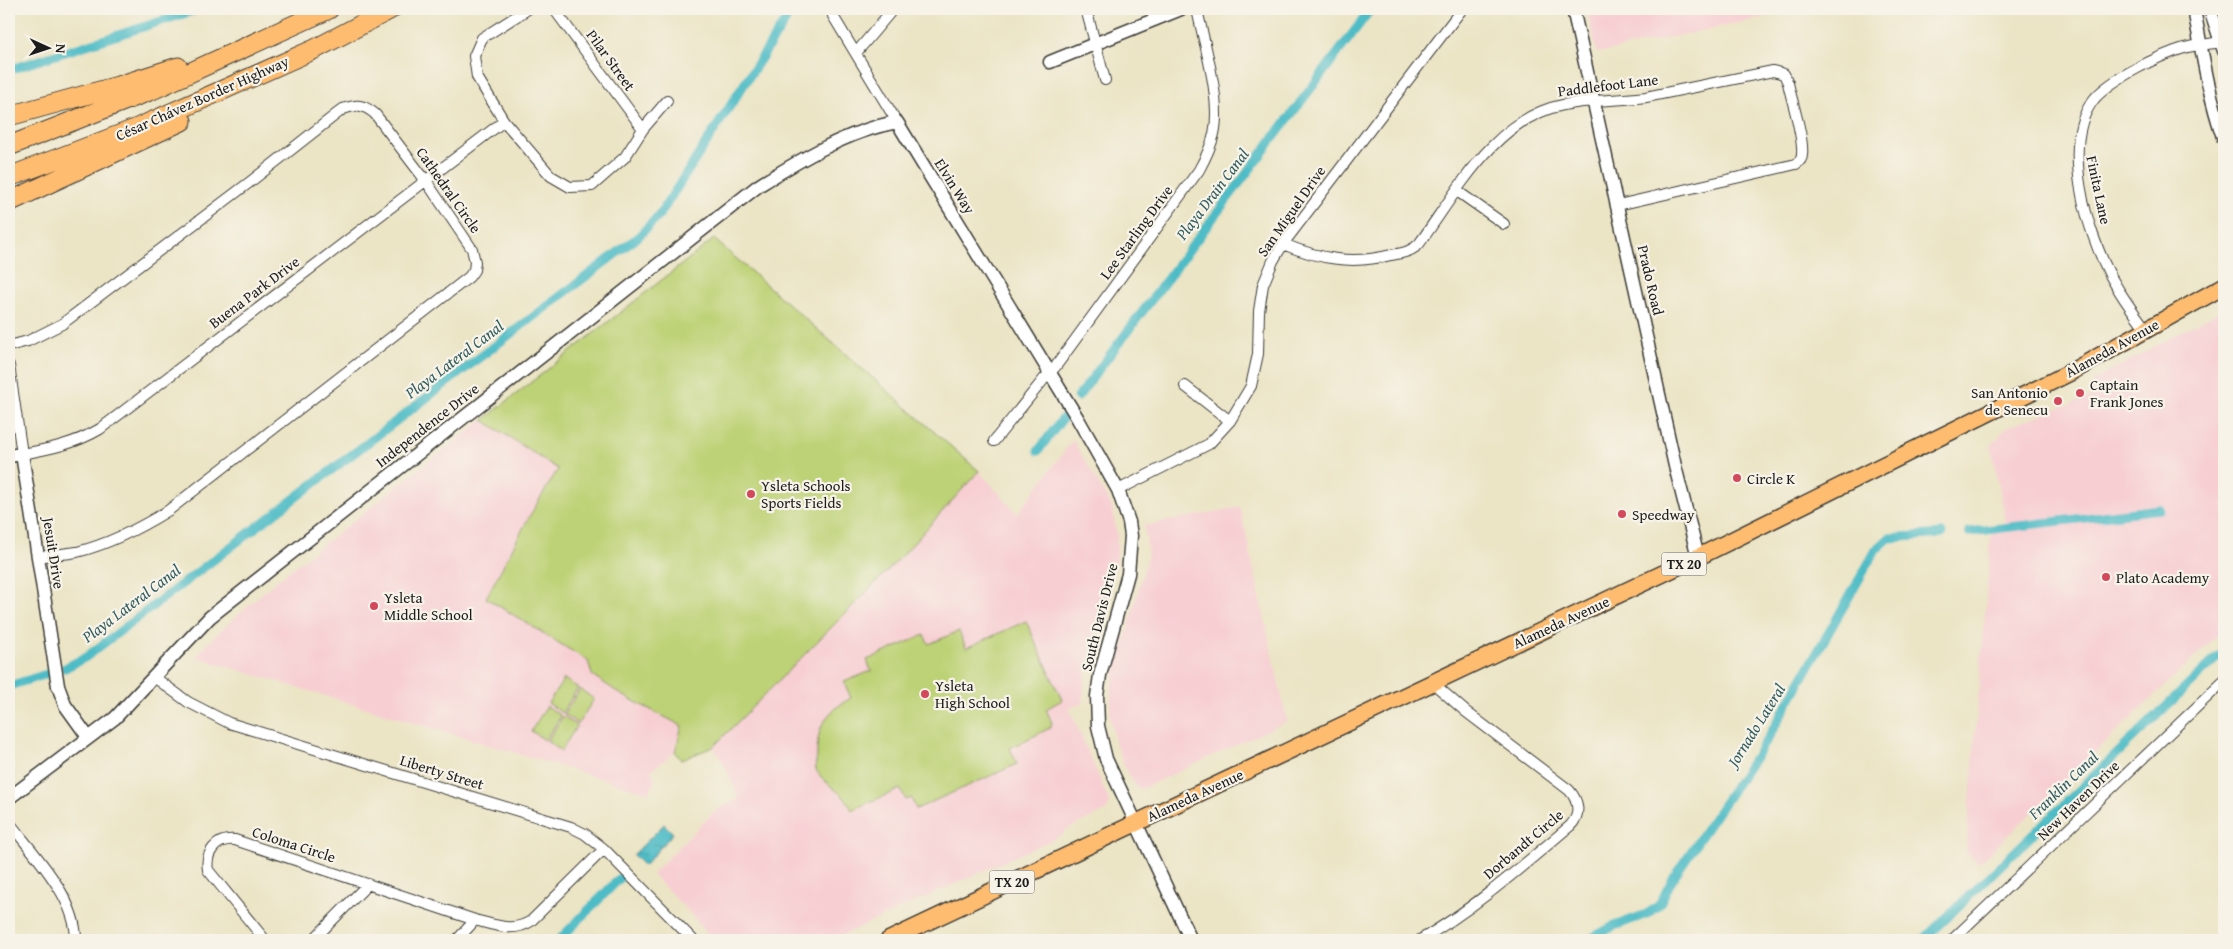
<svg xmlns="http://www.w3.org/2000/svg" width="2233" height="949" viewBox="0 0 2233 949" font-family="'Gentium Book Plus',serif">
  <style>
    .built { fill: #f7cfd3 }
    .green { fill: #bdd276; stroke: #6c7749 }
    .water { fill: url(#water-ripples); stroke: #356c71 }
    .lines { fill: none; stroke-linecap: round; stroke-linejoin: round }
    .canal { stroke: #4ebcc6; stroke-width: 9 }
    .minor-casing { stroke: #3b3a35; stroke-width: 12 }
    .tertiary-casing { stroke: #3b3a35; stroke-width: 15 }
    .primary-casing { stroke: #3b3a35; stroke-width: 19 }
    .motorway-casing { stroke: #3b3a35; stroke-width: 21 }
    .minor { stroke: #fff; stroke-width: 10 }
    .tertiary { stroke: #fff; stroke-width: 12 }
    .primary { stroke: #febc70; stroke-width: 16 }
    .motorway { stroke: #febc70; stroke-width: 19 }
    .poi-dot { fill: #d1495b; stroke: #f7f3e8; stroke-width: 2 }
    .labels { text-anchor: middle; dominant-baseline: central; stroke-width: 4.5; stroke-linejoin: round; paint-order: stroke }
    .shield { fill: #f7f3e8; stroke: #5e5c59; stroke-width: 1 }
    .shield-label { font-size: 14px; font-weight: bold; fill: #1c1c1c }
    .street-label { font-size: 15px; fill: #1c1c1c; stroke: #f7f3e8 }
    .poi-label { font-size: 15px; fill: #1c1c1c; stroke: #f7f3e8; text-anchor: start }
    .water-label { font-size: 16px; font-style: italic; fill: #305c60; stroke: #f7f3e8 }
  </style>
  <defs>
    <pattern id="water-ripples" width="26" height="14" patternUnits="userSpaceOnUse" patternTransform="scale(1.25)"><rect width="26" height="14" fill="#4ebcc6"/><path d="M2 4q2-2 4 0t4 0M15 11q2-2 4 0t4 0" fill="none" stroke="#4098a0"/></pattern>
  </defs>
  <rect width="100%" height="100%" fill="#f7f3e8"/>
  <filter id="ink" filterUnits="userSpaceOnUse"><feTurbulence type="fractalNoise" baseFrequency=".02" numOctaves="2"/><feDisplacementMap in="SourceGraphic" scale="10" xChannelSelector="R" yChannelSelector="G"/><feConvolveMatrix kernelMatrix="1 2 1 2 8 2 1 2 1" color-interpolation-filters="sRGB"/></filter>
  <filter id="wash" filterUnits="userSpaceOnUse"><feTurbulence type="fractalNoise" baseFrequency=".0096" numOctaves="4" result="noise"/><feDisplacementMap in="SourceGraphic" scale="20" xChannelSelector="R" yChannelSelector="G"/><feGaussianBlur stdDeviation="1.12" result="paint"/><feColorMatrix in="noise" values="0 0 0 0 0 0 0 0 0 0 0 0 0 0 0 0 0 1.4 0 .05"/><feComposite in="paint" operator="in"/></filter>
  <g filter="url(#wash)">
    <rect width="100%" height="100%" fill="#ebe4c5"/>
    <path class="built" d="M1587,9h216l-206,44z
      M2224,308v321l-245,234 -13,-11 26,-326 14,-4 -15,-76 16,-19 86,-31v-15z
      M483,420l76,49 -30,48 -42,81 101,63 34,34 60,31 -7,26 -24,18 4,10 -6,13 -453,-136 20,-22 58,-52z
      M1073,440l39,67 5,28v26l-30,104 -5,39 -13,4 41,95 -3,7 -42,20 -1,4 -232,106h-120l-20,-25 -40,-41 63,-63 24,-13 -19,-42 -7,-9 188,-190 78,-86 38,43z
      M1240,507l47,214 -144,67h-4l-4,-3 -11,-20 -8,-20 -6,-29 1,-24 7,-36 7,-15 23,-87 -4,-28z"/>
    <path class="green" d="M714,239l265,232 -78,86 -188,190 -32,13 -6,-8 7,-26 -60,-31 -30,-20 -4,-14 -102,-63 43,-81 29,-48 -75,-49z
      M1026,621l36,79 -16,9 6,14 -2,5 -40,20 7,16 -101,45 -5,-11 -5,2 -6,-11 -48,21c-8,-18 -23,-22 -34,-37 -5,-7 -1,-11 -1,-19 0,-28 9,-42 34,-56l-7,-16 27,-11 -4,-11 57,-25 5,9 30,-13 7,17z
      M564,679l14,9 -16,25 -14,-10z
      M580,689l14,10 -16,25 -14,-10z
      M547,706l14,10 -16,24 -14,-9z
      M563,716l14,10 -16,25 -14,-10z"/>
    <path class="water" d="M664,824l9,9 -29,33 -11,-11z"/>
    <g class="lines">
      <path class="canal" d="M9,70l190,-61
        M1078,397l293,-388
        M1038,451l25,-33
        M1969,532l191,-23
        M65,668l21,-11 552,-420 22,-23 133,-205
        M9,686l38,-12
        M559,940l61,-62
        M1588,940l26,-14 33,-12 12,-9 14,-27 95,-140 108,-188 13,-12 53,-4
        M1923,940l301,-289"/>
    </g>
  </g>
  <g filter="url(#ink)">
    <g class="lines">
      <g class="minor-casing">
        <path id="minor" d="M528,9l-46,29 -8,18 3,21 27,44 47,55 19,11 22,-1 33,-29 18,-28 24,-28
          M554,9l89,120
          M1086,9l19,71
          M833,16l64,106
          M856,53l37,-44
          M1457,191l47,33
          M1283,244c37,15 69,21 108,11 11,-2 20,-3 28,-11 38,-52 76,-126 144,-139 27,-6 55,-4 83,-8l127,-26 11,3 4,9c4,19 16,54 14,72 0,4 -3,7 -6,9l-178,41
          M2146,329c-13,-17 -26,-35 -36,-54 -23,-44 -51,-134 -15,-177 18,-20 63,-42 89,-50 12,-3 26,-4 38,-6
          M9,346l19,-5 34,-17 188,-142 93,-73c14,-5 20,-5 32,5l51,67 46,68 3,13 -1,8 -5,7 -300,233c-29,18 -60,34 -92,42 -13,2 -26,3 -39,5
          M9,365l13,89c27,-5 53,-10 78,-25l404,-308
          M1185,386l45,35
          M994,441l50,-62 12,-13 143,-196c6,-11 12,-23 15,-36 8,-34 -10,-90 -17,-125
          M1118,490l91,-46 21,-23 21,-35 7,-32 1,-43 4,-26 10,-24 10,-17 179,-235
          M154,677l34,25 41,21 342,104 14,7 19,15 89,91
          M9,822c25,33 67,75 67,118
          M265,940l-57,-70c-3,-17 8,-32 27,-30l240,80c20,5 38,13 56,1l73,-72
          M313,940l55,-56
          M457,940l18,-20
          M1420,940c54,-31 102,-74 150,-114 11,-11 9,-25 -1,-36l-104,-79 -32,-28
          M1952,940l272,-259"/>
      </g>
      <g class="tertiary-casing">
        <path id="tertiary" d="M1573,9l102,457 23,91
          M2194,9c8,44 15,88 30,131
          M2210,9l14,42
          M1050,62l131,-53
          M9,456l13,-2 36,232 7,19 23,32
          M9,798l106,-80 95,-101 548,-431c42,-26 89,-55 139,-64l181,297 40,71 11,32 2,14 -3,38 -28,101 -3,21 1,30 8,33 85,181"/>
      </g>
      <g class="primary-casing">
        <path id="primary" d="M889,940l809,-383 373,-185 153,-86"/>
      </g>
      <g class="motorway-casing">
        <path id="motorway" d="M9,116l109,-30 60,-19
          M9,146l143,-56 177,-81
          M9,177l126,-48 180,-80 76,-40
          M9,202l173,-81"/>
      </g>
      <use href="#minor" class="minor"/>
      <use href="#tertiary" class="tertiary"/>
      <use href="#primary" class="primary"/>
      <use href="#motorway" class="motorway"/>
    </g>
  </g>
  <g class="poi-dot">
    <circle cx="2080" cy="393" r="5"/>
    <circle cx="2058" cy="401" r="5"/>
    <circle cx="1737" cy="478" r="5"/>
    <circle cx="751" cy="494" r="5"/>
    <circle cx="1622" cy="514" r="5"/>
    <circle cx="2106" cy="577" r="5"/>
    <circle cx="374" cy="606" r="5"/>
    <circle cx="925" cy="694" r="5"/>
  </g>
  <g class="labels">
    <g class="shield">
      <rect x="1661.5" y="552.5" width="45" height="23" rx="4"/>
      <rect x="989.5" y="870.5" width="45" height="23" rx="4"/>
    </g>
    <g class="shield-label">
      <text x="1684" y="564">TX 20</text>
      <text x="1012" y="882">TX 20</text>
    </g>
    <g class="street-label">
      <text transform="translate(611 60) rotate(54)">Pilar Street</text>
      <text transform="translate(1608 85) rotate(-7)">Paddlefoot Lane</text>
      <text transform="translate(202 98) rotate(-24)">César Chávez Border Highway</text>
      <text transform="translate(955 186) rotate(58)">Elvin Way</text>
      <text transform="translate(449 190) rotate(55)">Cathedral Circle</text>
      <text transform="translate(2099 190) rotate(78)">Finita Lane</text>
      <text transform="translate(1291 211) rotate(-55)">San Miguel Drive</text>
      <text transform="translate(1136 232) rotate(-54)">Lee Starling Drive</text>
      <text transform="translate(1651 280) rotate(77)">Prado Road</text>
      <text transform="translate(254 292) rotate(-37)">Buena Park Drive</text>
      <text transform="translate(2112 348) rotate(-29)">Alameda Avenue</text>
      <text transform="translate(427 425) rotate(-38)">Independence Drive</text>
      <text transform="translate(54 553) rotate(81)">Jesuit Drive</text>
      <text transform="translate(1099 617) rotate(-76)">South Davis Drive</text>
      <text transform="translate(1561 622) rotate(-25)">Alameda Avenue</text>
      <text transform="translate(442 772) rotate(17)">Liberty Street</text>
      <text transform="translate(1195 795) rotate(-25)">Alameda Avenue</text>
      <text transform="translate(2078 800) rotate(-44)">New Haven Drive</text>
      <text transform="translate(294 844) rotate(18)">Coloma Circle</text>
      <text transform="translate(1523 844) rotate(-40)">Dorbandt Circle</text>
    </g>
    <g class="poi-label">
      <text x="2090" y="384">Captain<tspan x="2090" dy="17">Frank Jones</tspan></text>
      <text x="2048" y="392" text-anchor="end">San Antonio<tspan x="2048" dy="17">de Senecu</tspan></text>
      <text x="1747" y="478">Circle K</text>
      <text x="761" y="485">Ysleta Schools<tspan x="761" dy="17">Sports Fields</tspan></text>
      <text x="1632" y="514">Speedway</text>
      <text x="2116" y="577">Plato Academy</text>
      <text x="384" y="597">Ysleta<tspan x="384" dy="17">Middle School</tspan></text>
      <text x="935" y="685">Ysleta<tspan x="935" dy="17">High School</tspan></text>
    </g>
    <g class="water-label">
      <text transform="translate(1212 194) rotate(-53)">Playa Drain Canal</text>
      <text transform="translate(454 359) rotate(-37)">Playa Lateral Canal</text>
      <text transform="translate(131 603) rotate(-37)">Playa Lateral Canal</text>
      <text transform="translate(1756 725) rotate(-58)">Jornado Lateral</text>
      <text transform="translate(2063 785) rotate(-44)">Franklin Canal</text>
    </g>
  </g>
  <rect width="2233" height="949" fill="none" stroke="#f7f3e8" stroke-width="30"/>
  <g transform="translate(48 48) rotate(93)" stroke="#f7f3e8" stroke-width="4" paint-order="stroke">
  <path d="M0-4L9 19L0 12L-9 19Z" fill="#1c1c1c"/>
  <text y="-8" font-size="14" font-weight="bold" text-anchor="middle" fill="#1c1c1c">N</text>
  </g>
</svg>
